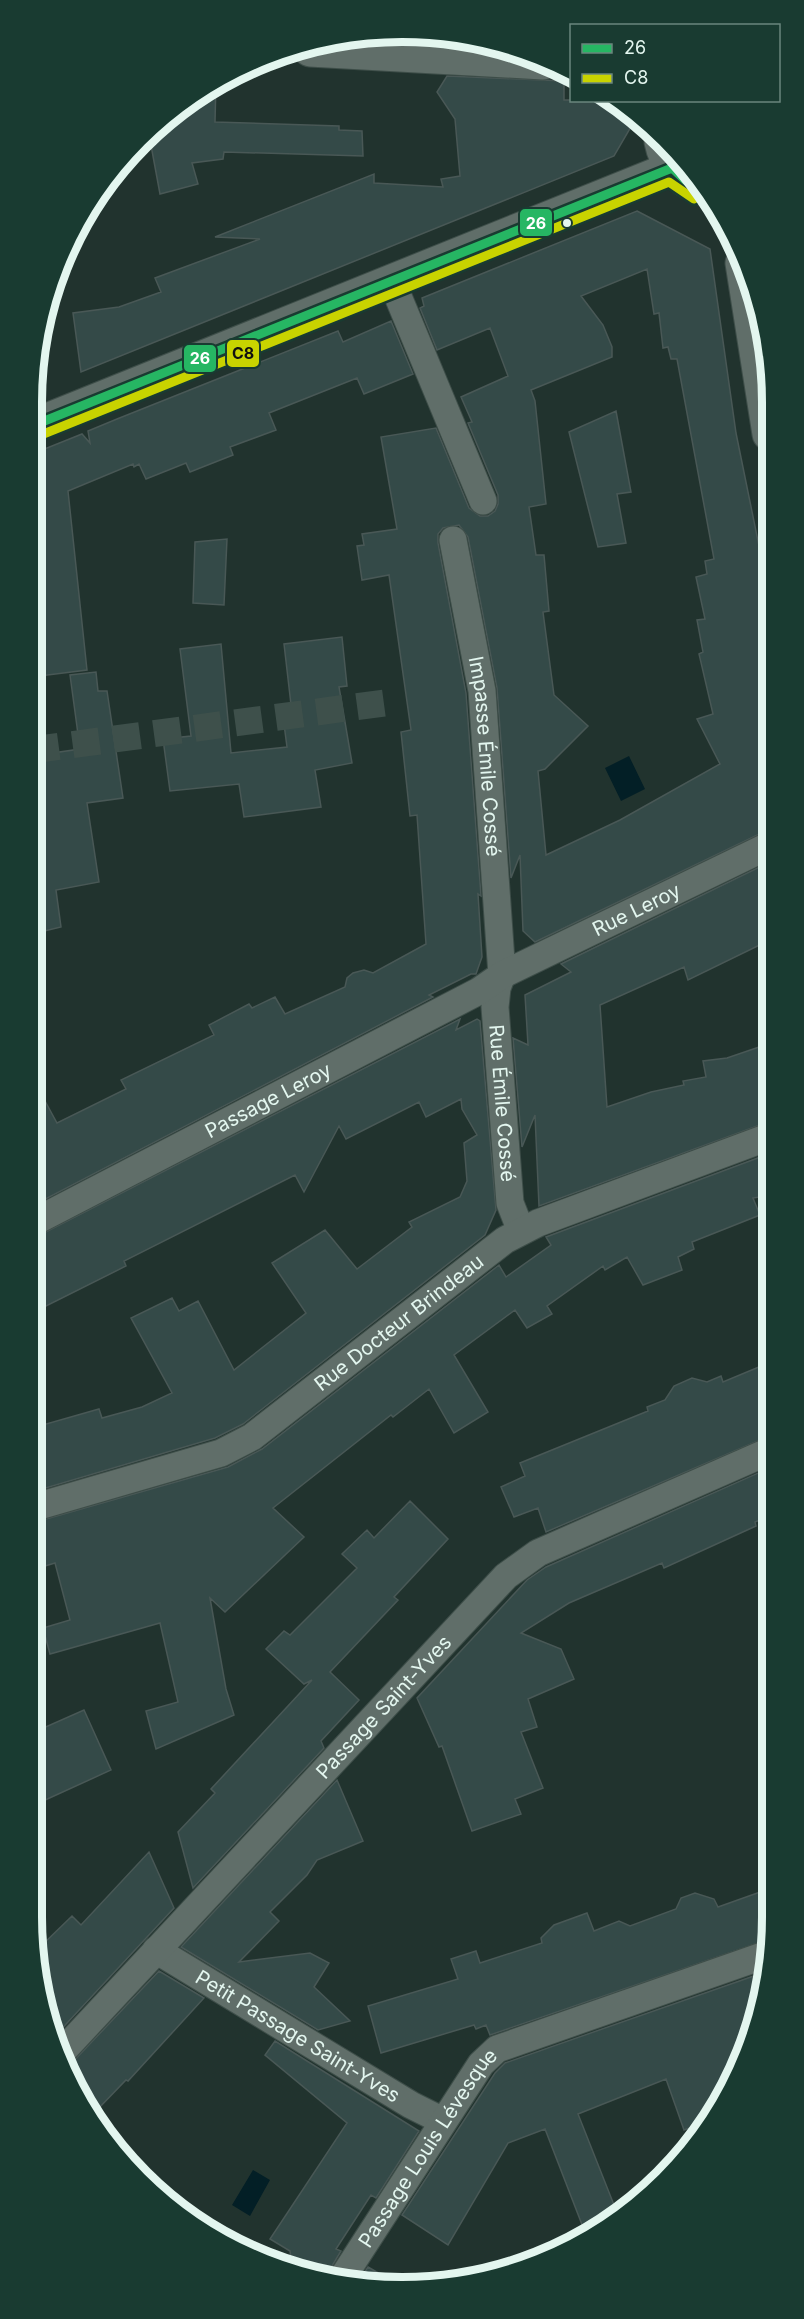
<svg xmlns="http://www.w3.org/2000/svg" width="804" height="2319" viewBox="0 0 804 2319" font-family="Inter,sans-serif">
  <style>
    .water { fill: #031f26 }
    .building { fill: #344a48; stroke: #495856; stroke-width: 1.5; fill-rule: evenodd }
    .lines { fill: none; stroke-linecap: round; stroke-linejoin: round }
    .minor-tunnel { stroke: #3e504b; stroke-width: 27; stroke-dasharray: 27 14; stroke-linecap: butt }
    .minor-casing { stroke: #3e4e49; stroke-width: 29 }
    .tertiary-casing { stroke: #3e4e49; stroke-width: 35 }
    .secondary-casing { stroke: #3e4e49; stroke-width: 35 }
    .minor { stroke: #606e69; stroke-width: 27 }
    .tertiary { stroke: #606e69; stroke-width: 33 }
    .secondary { stroke: #606e69; stroke-width: 33 }
    .bus-1-casing { stroke: #193b31; stroke-width: 14 }
    .bus-2-casing { stroke: #193b31; stroke-width: 14 }
    .bus-1 { stroke: #26b663; stroke-width: 9 }
    .bus-2 { stroke: #c8d300; stroke-width: 9 }
    .bus-dot { fill: #e3f6ef; stroke: #193b31; stroke-width: 2 }
    .labels { text-anchor: middle; dominant-baseline: central; stroke-width: 6; stroke-linejoin: round; paint-order: stroke }
    .street-label { font-size: 20px; fill: #e3f6ef; stroke: #193b31 }
    .rim { fill: none; stroke: #e3f6ef; stroke-width: 8 }
    .line-badge { stroke: #193b31; stroke-width: 2 }
    .badge-label { font-size: 16px; text-anchor: middle; font-weight: bold; fill: #fff }
    .pale-badge-label { font-size: 16px; text-anchor: middle; font-weight: bold; fill: #111 }
  </style>
  <rect width="100%" height="100%" fill="#21332e"/>
  <path class="water" d="M629,756l16,33 -24,12 -16,-33z
    M253,2170l17,10 -20,36 -18,-11z"/>
  <path class="building" d="M447,76l117,5v19h47l24,20 -21,36 -533,216 -8,-59 46,-6 42,-15 -6,-14 105,-39 -45,-2 159,-63v9l69,4 -2,-8 19,-3 -5,-57 -18,-27z
    M216,82l-1,40 124,4v4l23,1 1,25 -139,-4 -1,7 -31,4 6,21 -38,10 -10,-54z
    M637,211l73,38 26,184 34,167v229l-235,113 -12,-11 -3,-76 -9,23 -14,-190 -29,-151 -9,-12 -16,3 -5,6v9l28,150 15,203 -3,-2 4,63 -6,17h-5l-42,21 4,2 -401,209v-129l25,46 69,-34 -5,-9 93,-45 -5,-10 40,-21 3,4 23,-11 10,17 60,-27 2,-9 6,-5 11,-3 9,3 53,-29 -9,-129 -7,1 -9,-84 10,-2 -22,-155 -27,5 -5,-34 7,-1 -2,-11 35,-5 -16,-92 55,-9 33,80 11,8h8l7,-5 3,-7v-9l-30,-72 4,-1 -11,-25 47,-21 -18,-48 -53,22 -17,-42 4,-2 -2,-8zM647,269l7,45 5,-1 4,35 5,-1 3,12h6l37,200 -9,2 2,13 -11,3 9,42 -8,1 6,32 -4,2 14,60 -16,5 23,45 -100,56 -74,35 -8,-84 7,-2 43,-43 -34,-31 -11,-83 6,-1 -5,-56h-8l-7,-48 17,-3 -11,-103 -4,-11 81,-33v-10l-9,-22 -22,-29z
    M391,321l22,53 -49,20 -7,-16 -88,35 7,17 -46,17 3,8 -43,17 -4,-9 -40,16 -7,-15 -5,3 -1,-3 -65,27 19,179 -55,7v-223l50,-20 8,9 -2,-12 29,-12 221,-88 5,11z
    M616,411l15,81 -14,2 9,49 -28,4 -29,-115z
    M227,539l-3,66 -31,-2 2,-61z
    M342,637l5,49 -8,1 13,76 -37,7 6,37 -77,10 -5,-33 -69,7 -7,-52 28,-3 -11,-87 41,-5 10,109 56,-6 -3,-23 9,-2 -9,-78z
    M96,672l2,19h9l16,107 -36,5 12,79 -43,8 5,37 -29,7v-144l4,-1 -4,-33 48,-7 -10,-74z
    M770,862v78l-82,40 -4,-13 -84,38 7,102 44,-15 33,-7 -1,-4 23,-4 -3,-16 24,-3 44,-15v78l-232,85 -4,-91 -13,32 -9,-109 15,7 -3,-50 46,-23 -10,-8z
    M460,1019l-4,11 21,-11 3,2 16,189 -11,25 -242,189 -28,14 -183,54v-64l67,-19 3,9 40,-11 30,-14 -41,-75 41,-20 7,13 19,-10 36,69 72,-57 -34,-50 53,-33 32,39 55,-42 -3,-5 51,-25 7,-16 -3,-38 13,-8 -15,-26 -1,-10 -35,18 -7,-15 -73,37 -7,-13 -35,66 -9,-17 -171,86 2,5 -94,47v-74z
    M771,1153v42l-18,3 7,17 -68,27 2,7 -16,8 4,13 -39,15 -16,-28 -22,13 -2,-4 -56,40 5,8 -25,14 -12,-18 -61,45 34,57 -34,21 -25,-44 -36,28 -2,-2 -118,93 31,29 -79,75 -15,-14 16,91 8,26 -78,34 -10,-38 32,-9 -18,-79 -110,31 -7,-26 27,-8 -15,-57 -23,7v-47l196,-56 34,-18 237,-184 7,12 45,-32 -5,-8z
    M771,1362l1,73 -226,97 -8,-24 -24,9 -13,-30 24,-11 -5,-13 128,-52 -1,-4 18,-7 9,-14 18,-8 15,4 14,-6 2,6z
    M772,1467v48l-17,7 1,4 -92,42 -2,-5 -93,40 -48,30 40,16 13,30 -46,20 9,28 -16,5 22,56 -28,11 6,15 -49,17 -30,-85 -3,1 -22,-49 110,-118 19,-13z
    M410,1501l38,38 -54,58 4,3 -68,72 29,28 -38,41 3,7 -131,140 -15,-56 37,-39 -4,-4 101,-109 -8,4 -38,-35 18,-18 6,4 67,-67 -15,-14 25,-24 7,8z
    M84,1710l27,60 -79,36v-73z
    M337,1780l26,61 -46,19 -10,15 -37,37 9,9 -40,41 71,-9 19,10 -15,24 36,34 -32,9 -137,-83z
    M149,1852l25,56 -119,128 -17,-87 34,-33 9,9z
    M763,1891l9,25 -2,23 -280,96 -4,-10 -10,4 -2,-4 -93,28 -13,-47 90,-27 -7,-20 25,-8 4,12 62,-20 -1,-5 13,-13 33,-12 7,18 25,-10 11,5 46,-17 5,-11 14,-5 19,6 4,8z
    M159,1971l45,27 -76,83 -2,-1 -29,30 -13,-12 -18,-29z
    M765,1972l-5,41 -49,107 -27,10 -18,-51 -88,35 40,101 -10,10 -22,10 -41,-106 -37,14 -60,102 -46,-30 93,-142 10,-10z
    M275,2041l144,90 -43,67 -5,-3 -35,54 5,2 -15,25 -34,-10 -2,-15 -20,-12 77,-116 -82,-68z
    M368,2267l26,15 -37,2z"/>
  <g class="lines">
    <path class="minor-tunnel" d="M32,750l352,-47"/>
    <g class="minor-casing">
      <g id="minor">
        <path d="M392,282l91,219"/>
        <path id="s1" d="M453,540l29,151 20,284 -5,13 -2,19 15,196 11,28"/>
        <path id="s2" d="M32,1223l447,-232 23,-16 268,-130"/>
        <path id="s3" d="M32,1508l189,-55 31,-16 253,-197 33,-17 233,-87"/>
        <path id="s4" d="M156,1950l255,155 32,16"/>
        <path id="s5" d="M59,2055l447,-479 32,-23 234,-103"/>
        <path id="s6" d="M341,2280l140,-216 16,-15 271,-95"/>
      </g>
    </g>
    <g class="tertiary-casing">
      <path id="tertiary" d="M310,50l233,13
        M742,263l27,171"/>
    </g>
    <g class="secondary-casing">
      <path id="secondary" d="M661,142c4,21 19,39 39,46
        M32,426l640,-258"/>
    </g>
    <use href="#minor" class="minor"/>
    <use href="#tertiary" class="tertiary"/>
    <use href="#secondary" class="secondary"/>
    <g class="bus-1-casing">
      <path id="bus-1" d="M32,426l640,-258 13,12 15,8"/>
    </g>
    <g class="bus-2-casing">
      <path id="bus-2" d="M36,437l633,-255 25,17"/>
    </g>
    <use href="#bus-1" class="bus-1"/>
    <use href="#bus-2" class="bus-2"/>
  </g>
  <circle class="bus-dot" cx="567" cy="223" r="5"/>
  <g class="labels">
    <g class="street-label">
      <text stroke="none"><textPath href="#s1" startOffset="219">Impasse Émile Cossé</textPath></text>
      <text stroke="none"><textPath href="#s2" startOffset="681">Rue Leroy</textPath></text>
      <text stroke="none"><textPath href="#s2" startOffset="266">Passage Leroy</textPath></text>
      <text stroke="none"><textPath href="#s1" startOffset="568">Rue Émile Cossé</textPath></text>
      <text stroke="none"><textPath href="#s3" startOffset="418">Rue Docteur Brindeau</textPath></text>
      <text stroke="none"><textPath href="#s5" startOffset="476">Passage Saint-Yves</textPath></text>
      <text stroke="none"><textPath href="#s4" startOffset="166">Petit Passage Saint-Yves</textPath></text>
      <text stroke="none"><textPath href="#s6" startOffset="158">Passage Louis Lévesque</textPath></text>
    </g>
  </g>
  <path d="M0 0H804V2319H0ZM402 42H402A360 360 0 0 1 762 402V1917A360 360 0 0 1 402 2277H402A360 360 0 0 1 42 1917V402A360 360 0 0 1 402 42Z" fill="#193b31" fill-rule="evenodd"/>
  <path class="rim" d="M402 42H402A360 360 0 0 1 762 402V1917A360 360 0 0 1 402 2277H402A360 360 0 0 1 42 1917V402A360 360 0 0 1 402 42Z"/>
  <g class="line-badge">
    <rect x="519" y="208" width="34" height="29" rx="6" fill="#26b663"/>
    <rect x="226" y="339" width="34" height="29" rx="6" fill="#c8d300"/>
    <rect x="183" y="344" width="34" height="29" rx="6" fill="#26b663"/>
  </g>
  <g class="badge-label">
    <text x="536" y="229">26</text>
    <text x="200" y="364">26</text>
  </g>
  <g class="pale-badge-label">
    <text x="243" y="359">C8</text>
  </g>
  <rect x="570" y="24" width="210" height="78" fill="#193b31" stroke="#6a867d" stroke-width="1.5"/>
  <rect x="582" y="44" width="30" height="9" fill="#26b663" stroke="#6a867d" stroke-width="1.5"/>
  <text x="624" y="54" font-size="18" fill="#e3f6ef">26</text>
  <rect x="582" y="74" width="30" height="9" fill="#c8d300" stroke="#6a867d" stroke-width="1.5"/>
  <text x="624" y="84" font-size="18" fill="#e3f6ef">C8</text>
</svg>
